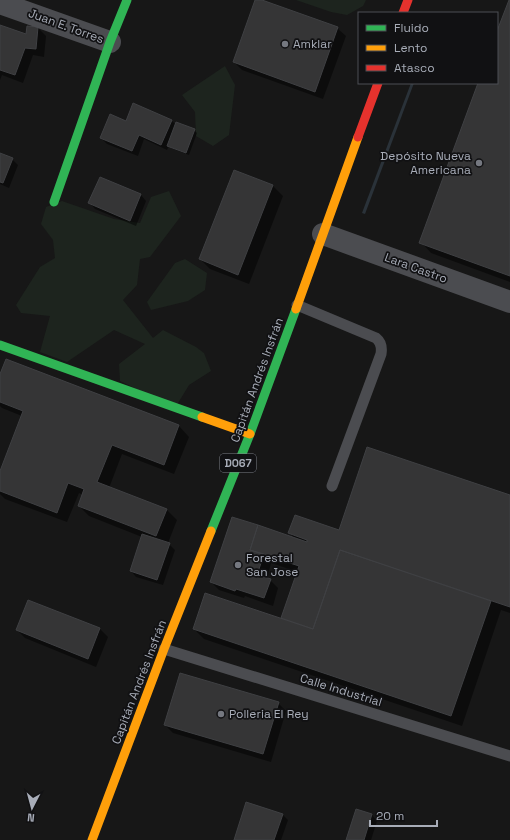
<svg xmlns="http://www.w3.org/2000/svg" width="510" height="840" viewBox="0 0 510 840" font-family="'Space Grotesk',sans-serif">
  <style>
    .green { fill: #1d241e }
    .water { fill: #2a3239 }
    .shadow { fill: #0007 }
    .building { fill: #353536; stroke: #3f4043 }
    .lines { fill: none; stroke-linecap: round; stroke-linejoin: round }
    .lane { stroke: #4b4c50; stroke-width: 11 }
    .street { stroke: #4b4c50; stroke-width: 22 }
    .fast { stroke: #30b455; stroke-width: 9 }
    .slow { stroke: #ff9f0a; stroke-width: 9 }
    .jam { stroke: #e5322d; stroke-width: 9 }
    .poi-dot { fill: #757880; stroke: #111113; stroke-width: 1.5 }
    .labels { text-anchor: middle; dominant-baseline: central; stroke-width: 3.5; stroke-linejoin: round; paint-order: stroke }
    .shield { fill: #111113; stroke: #7b7e86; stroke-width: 1 }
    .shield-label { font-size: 11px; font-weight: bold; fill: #a8adb8 }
    .street-label { font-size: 12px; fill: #a8adb8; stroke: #111113 }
    .poi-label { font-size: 12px; fill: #a8adb8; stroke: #111113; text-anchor: start }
  </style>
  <rect width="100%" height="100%" fill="#171717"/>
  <path class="green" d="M296,0h70l-3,6 -16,9 -16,-3z
    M225,66l10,19 -6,50 -16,11 -17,-10 -1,-24 -13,-17z
    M169,191l12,25 -31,41 -10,2 -3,26 -14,15 30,38 10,-8 33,17 8,6 7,18 -22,14 -14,23 -55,-27 -1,-17 26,-20 -31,-14 -47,32 -27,-10 10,-36 -29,-3 -5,-8 24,-38 15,-9 -2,-18 -12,-16 5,-17 16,-6 52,18 26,4 11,-26z
    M185,259l22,14 -2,17 -17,11 -37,9 -4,-8 28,-39z"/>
  <path class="water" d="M411,83h3l-49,131 -3,-1z"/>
  <path class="shadow" d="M256,0h3l78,28 9,8 -23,63 -81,-29 -8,-8z
    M510,0v282l-79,-29 -10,-11 58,-159h18v-49z
    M0,26l27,9 11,-7 8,8 -2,21 -11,-2 -10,28 -21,-8 -2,5z
    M134,104l38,17 4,4 18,5 3,3 -8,22 -18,-7 -2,-2 -2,4 -23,-11 -6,17 -31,-12 -6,-6 25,-16z
    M0,154l12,5 6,6 -9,23 -9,-4z
    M234,171l39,15 10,10 -34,88 -39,-15 -10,-10z
    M100,178l41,17 5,6 -10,25 -41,-17 -5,-6z
    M6,360l173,66 10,11 -15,37 -52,-20 -13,34 58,22 10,10 -9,23 7,7 -12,35 -27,-8 -5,-6 11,-34 -53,-21 -10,-10 4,-11 -4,-2 -12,29 -62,-23 -5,-5v-20l22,-58 -20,-8 -2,-2v-29z
    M510,496v117l-9,-3 -39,116 -258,-87 -10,-10 88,-10 16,-47 -27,-9 -4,16 3,1 8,8 -5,18 -28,-10 -1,2 -25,-8 -8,-8 22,-64 62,21 -5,-6 50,-2z
    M29,601l71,28 8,8 -12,30 -71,-29 -8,-8z
    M278,703l8,8 -15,51 -98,-29 -8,-8z
    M282,814l6,6 -7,20h-46z
    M372,815l5,6 -6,19h-24z"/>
  <path class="building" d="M255,0h7l76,27 -23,65 -82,-30z
    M509,0h1v276l-91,-33 59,-160h19v-52z
    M0,25l26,9 1,-8 11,1 -2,22 -11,-1 -10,27 -15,-5z
    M133,103l39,17 -11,25 -22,-10 -7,16 -32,-13 10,-24 16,7z
    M176,122l19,7 -9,24 -19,-7z
    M0,153l13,5 -10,25 -3,-1z
    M234,170l39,15 -35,90 -39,-16z
    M100,177l41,17 -11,27 -42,-18z
    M6,359l173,66 -15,40 -52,-20 -15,37 70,27 -11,27 -78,-30 6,-17 -16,-6 -11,30 -57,-22v-20l23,-60 -23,-9v-28z
    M367,447l143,48v112l-170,-57 -27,79 -32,-11 18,-52 -49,-16 8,-25 49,17v-2l-19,-7 7,-18 44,15z
    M232,517l26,8 -8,25 14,4 -7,21 14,4 -7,19 -28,-9 -1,2 -25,-9z
    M142,534l28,9 -13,37 -27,-9z
    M340,550l151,51 -40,115 -258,-87 12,-36 108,36z
    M28,600l72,28 -12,31 -72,-29z
    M180,673l99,29 -16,52 -99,-29z
    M246,802l37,12 -9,26h-40z
    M356,809l16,5 -8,26h-18z"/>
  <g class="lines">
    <path class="lane" d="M297,305l79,33c5,4 6,10 5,16l-49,132
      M164,649l346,107"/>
    <path class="street" d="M0,3l110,39
      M323,234l187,68"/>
    <path class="fast" d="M54,202l56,-160 17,-42
      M0,345l202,72
      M211,531l39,-97 46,-125"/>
    <path class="slow" d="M296,309l62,-172
      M202,417l48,17
      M92,840l72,-191 47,-118"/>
    <path class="jam" d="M403,13l5,-13
      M358,137l20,-54"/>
  </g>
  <g class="poi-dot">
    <circle cx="285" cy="44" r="4"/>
    <circle cx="479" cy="163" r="4"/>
    <circle cx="238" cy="565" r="4"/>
    <circle cx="221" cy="714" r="4"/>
  </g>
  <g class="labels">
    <rect class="shield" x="220" y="454" width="36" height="18" rx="3"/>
    <g class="shield-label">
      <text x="238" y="463">D067</text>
    </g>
    <g class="street-label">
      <text transform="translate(66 26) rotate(20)">Juan E. Torres</text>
      <text transform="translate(416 268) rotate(20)">Lara Castro</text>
      <text transform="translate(257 380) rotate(-70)">Capitán Andrés Insfrán</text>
      <text transform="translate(139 682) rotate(-69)">Capitán Andrés Insfrán</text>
      <text transform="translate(341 690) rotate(17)">Calle Industrial</text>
    </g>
    <g class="poi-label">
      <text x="293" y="44">Amklar</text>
      <text x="471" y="156" text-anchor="end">Depósito Nueva<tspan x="471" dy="14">Americana</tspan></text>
      <text x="246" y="558">Forestal<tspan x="246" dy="14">San Jose</tspan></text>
      <text x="229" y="714">Polleria El Rey</text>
    </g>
  </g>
  <rect x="358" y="12" width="140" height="72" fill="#111113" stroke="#4d4f55"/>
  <rect x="366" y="25" width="20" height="6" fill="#30b455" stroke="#4d4f55"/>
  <text x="394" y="32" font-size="12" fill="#a8adb8">Fluido</text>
  <rect x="366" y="45" width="20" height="6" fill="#ff9f0a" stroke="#4d4f55"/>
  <text x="394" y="52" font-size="12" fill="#a8adb8">Lento</text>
  <rect x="366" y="65" width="20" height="6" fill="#e5322d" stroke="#4d4f55"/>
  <text x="394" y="72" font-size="12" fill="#a8adb8">Atasco</text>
  <g transform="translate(32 808) rotate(186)" stroke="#111113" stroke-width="3" paint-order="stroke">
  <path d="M0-3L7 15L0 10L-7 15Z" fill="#a8adb8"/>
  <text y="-6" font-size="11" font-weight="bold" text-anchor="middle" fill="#a8adb8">N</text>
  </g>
  <path d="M370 820v6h67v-6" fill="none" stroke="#a8adb8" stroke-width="2"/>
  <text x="376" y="820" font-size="12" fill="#a8adb8" stroke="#111113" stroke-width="3" paint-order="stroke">20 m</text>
</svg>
